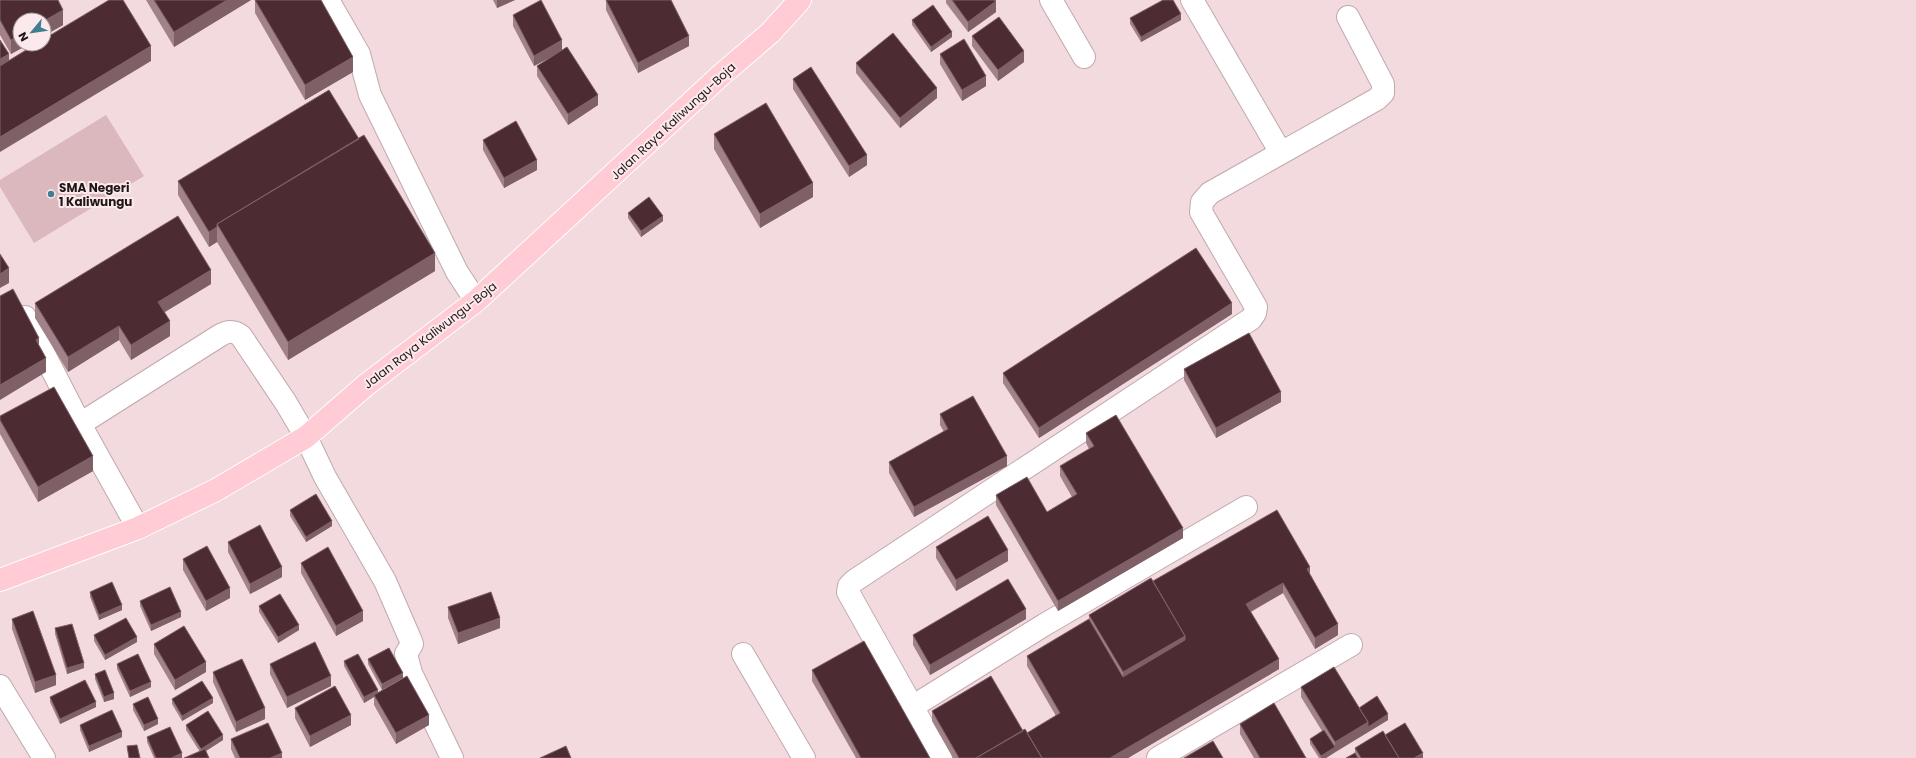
<svg xmlns="http://www.w3.org/2000/svg" width="1916" height="758" viewBox="0 0 1916 758" font-family="Poppins,sans-serif">
  <style>
    .green { fill: #dab8be }
    .lines { fill: none; stroke-linecap: round; stroke-linejoin: round }
    .minor-casing { stroke: #c0a9ad; stroke-width: 24 }
    .major-casing { stroke: #fff; stroke-width: 24 }
    .minor { stroke: #fff; stroke-width: 22 }
    .major { stroke: #ffcbd4; stroke-width: 22 }
    .wall { fill: #a08288 }
    .shaded-wall { fill: #7e6066 }
    .building { fill: #4d2b32; stroke: #7e6066 }
    .poi-dot { fill: #3e8092; stroke: #fce9ec; stroke-width: 1.5 }
    .labels { text-anchor: middle; dominant-baseline: central; stroke-width: 4; stroke-linejoin: round; paint-order: stroke }
    .street-label { font-size: 12px; fill: #1e1617; stroke: #fce9ec }
    .poi-label { font-size: 12px; font-weight: bold; fill: #1e1617; stroke: #fce9ec; text-anchor: start }
  </style>
  <rect width="100%" height="100%" fill="#f2dade"/>
  <path class="green" d="M106,115l38,61 -110,67 -34,-56v-7z"/>
  <g class="lines">
    <g class="minor-casing">
      <path id="minor" d="M328,0l31,54 11,41 87,177 19,29
        M1051,0l33,57
        M1192,0l89,153
        M25,317l55,107
        M138,528l-58,-104 139,-88c8,-5 14,-6 22,0l45,67 20,34 19,40 60,104 26,60 1,3 -6,10 5,19 41,85
        M743,654l61,104
        M0,686l44,72
        M912,707l132,-82 202,-118
        M941,758l-93,-166 1,-6 5,-5 397,-262 4,-6 1,-6 -55,-95 1,-10 8,-9 167,-94 6,-6v-9l-35,-67
        M1158,758l193,-113"/>
    </g>
    <g class="major-casing">
      <path id="major" d="M0,580l138,-52 78,-38 90,-53 60,-52 110,-84 245,-226 49,-42 30,-33"/>
    </g>
    <use href="#minor" class="minor"/>
    <use href="#major" class="major"/>
  </g>
  <path class="wall" d="M0,0l63,25 -52,29 -11,-19z
    M146,0h105l-77,47z
    M255,0h66l32,72 -48,28 -50,-87z
    M493,0h22l-18,8z
    M606,0l83,46 -51,27 -32,-63z
    M946,0h48l2,12 -28,20 -22,-29z
    M513,15l49,35 36,55 -30,20 -31,-49v-10l14,-9 -17,9 -21,-40z
    M1130,18l51,2 -40,22 -11,-18z
    M912,20l40,17 -21,15 -19,-27z
    M972,36l52,26 -26,19 -26,-35z
    M940,54l46,32 -24,15 -22,-37z
    M856,63l81,35 -37,30 -44,-55z
    M793,79l74,86 -18,12 -56,-88z
    M714,134l99,63 -53,31 -46,-79z
    M483,140l54,30 -33,18 -21,-38z
    M178,181l257,90 -147,89 -71,-118 -8,5 -31,-52z
    M628,213l35,8 -22,16 -13,-19z
    M211,284l-46,28 5,24 -39,24 -12,-20 -51,32 -33,-54v-15z
    M1232,314l-193,124 -36,-55v-10z
    M1184,369l97,33 -65,36 -32,-58z
    M940,414l67,52 -93,51 -25,-44v-11l55,-30 -4,-7z
    M0,416l93,55 -55,31 -38,-68z
    M1086,433l97,105 -125,73 -62,-106v-10l51,17 25,-15 -12,-21v-10l29,-17 -3,-6z
    M290,510l42,16 -26,16 -16,-26z
    M228,542l54,35 -32,17 -22,-42z
    M936,547l72,14 -52,30 -20,-33z
    M183,559l47,39 -24,13 -23,-41z
    M301,563l62,58 -27,15 -35,-63z
    M1310,575l28,60 -23,14 -32,-56 -32,19 28,57 -151,89h-175l-21,-37v-10l91,20 4,2 29,-17 -29,-50v-10l62,-37v-4l64,-34z
    M90,592l32,18 -23,10 -9,-23z
    M140,601l41,16 -30,14 -11,-25z
    M259,606l40,24 -21,13 -19,-31z
    M448,607l52,21 -42,16 -10,-26z
    M12,619l44,66 -21,8 -23,-64z
    M1026,619l-96,56 -17,-30v-10z
    M55,628l29,40 -17,6 -12,-40z
    M94,635l43,7 -32,18 -11,-19z
    M154,644l52,28 -31,18 -21,-36z
    M389,648l-7,42 -14,-26v-5z
    M344,661l34,32 51,32 -33,19 -22,-39v-8l-10,6 -20,-37z
    M117,664l34,23 -21,10 -13,-28z
    M270,664l61,22 -44,22 -17,-34z
    M812,670l118,88h-74l-44,-77z
    M213,672l52,47 -29,13 -23,-50z
    M95,674l19,25 -10,3 -9,-23z
    M1301,687l58,21 29,12 -62,38h-7l-9,-14v-5l12,-8 -21,-34z
    M50,697l46,10 -36,17 -10,-22z
    M172,699l41,4 -31,18 -10,-17z
    M133,704l25,20 -14,7 -11,-21z
    M295,708l56,17 -41,22 -15,-29z
    M1240,724l66,34h-52l-14,-24z
    M80,725l42,12 -33,15 -9,-22z
    M186,725l37,15 -17,11 -6,1 -14,-22z
    M147,737l35,21h-28l-7,-16z
    M231,739l51,19h-47l-4,-9z
    M1355,748l68,10h-77l9,-5z"/>
  <path class="shaded-wall" d="M227,0h24l-77,47v-15z
    M497,0h18l-18,8z
    M996,1v11l-28,20v-10z
    M63,10v15l-19,11v-15z
    M1181,14v6l-40,22v-5z
    M952,32v5l-21,15v-5z
    M20,35v9h9l-18,10v-14z
    M689,36v10l-51,27v-10z
    M562,40v11l-28,15v-10z
    M151,46v15l-151,91v-15z
    M1024,51v11l-26,19v-11z
    M9,54v15l-9,5v-15z
    M353,57v15l-48,28v-15z
    M986,76v10l-24,15v-11z
    M937,88v10l-37,30v-10z
    M598,95v10l-30,20v-11z
    M867,155v10l-18,12v-11z
    M537,160v10l-33,18v-10z
    M813,183v14l-53,31v-14z
    M663,216v5l-22,16v-6z
    M217,227v15l-8,5v-15z
    M435,253v18l-147,89v-18z
    M9,268v15l-9,5v-14z
    M211,270v14l-53,32v-14z
    M1232,303v11l-193,124v-10z
    M170,321v15l-39,24v-15z
    M119,326v14l-51,32v-15z
    M39,338v15l-3,-13z
    M46,358v14l-46,28v-15z
    M1281,392v10l-65,36v-10z
    M93,456v15l-55,31v-15z
    M1007,456v10l-93,51v-10z
    M332,521v5l-26,16v-5z
    M1183,528v10l-125,73v-10z
    M1008,550v11l-52,30v-11z
    M282,567v10l-32,17v-10z
    M1310,567v10l-3,-8z
    M1283,583v10l-37,21v-10z
    M230,588v10l-24,13v-10z
    M122,605v5l-23,10v-5z
    M1026,609v10l-96,56v-10z
    M363,611v10l-27,15v-10z
    M181,612v5l-30,14v-6z
    M500,618v10l-42,16v-11z
    M1338,624v11l-23,14v-11z
    M299,625v5l-21,13v-6z
    M1185,636v15l-62,36v-15z
    M137,637v5l-32,18v-5z
    M1279,659v10l-151,89h-18z
    M206,662v10l-31,18v-10z
    M84,663v5l-17,6v-6z
    M403,673v5l-21,12v-6z
    M56,675v10l-21,8v-11z
    M331,676v10l-44,22v-11z
    M151,682v5l-21,10v-6z
    M378,690v5h-4v2l-10,6v-6z
    M114,693v6l-10,3v-5z
    M213,698v5l-31,18v-5z
    M96,702v5l-36,17v-5z
    M265,708v11l-29,13v-10z
    M1388,714v6l-53,32v-10l33,-20z
    M351,715v10l-41,22v-11z
    M429,715v10l-33,19v-11z
    M158,719v5l-14,7v-6z
    M122,732v5l-33,15v-6z
    M223,735v5l-22,14v-5z
    M1335,747v5l-9,6h-5v-2z
    M182,753v5h-11z
    M282,753v5h-12z
    M1423,753v5h-9z"/>
  <path class="building" d="M0,0h58l5,10 -19,11v-1h-24v15l-9,5 -11,-20z
    M109,0h14l28,46 -151,91v-71l36,-22h8v-5z
    M154,0h73l-53,32z
    M255,0h66l32,57 -48,28z
    M541,0l21,40 -28,16 -21,-41z
    M606,0h65l18,36 -51,27z
    M952,0h42l2,1 -28,21z
    M1163,0h10l8,14 -40,23 -11,-19z
    M933,5l19,27 -21,15 -19,-27z
    M999,17l25,34 -26,19 -26,-34z
    M893,33l44,55 -37,30 -44,-55z
    M964,39l22,37 -24,14 -22,-36z
    M0,40l9,14 -9,5z
    M567,47l31,48 -30,19 -31,-48z
    M811,67l56,88 -18,11 -56,-87z
    M329,90l30,49 -142,85v3l-8,5 -31,-51z
    M766,103l47,80 -53,31 -46,-80z
    M516,121l21,39 -33,18 -21,-38z
    M364,135l71,118 -147,89 -71,-118z
    M649,197l14,19 -22,15 -13,-18z
    M178,216l33,54 -53,32 12,19 -39,24 -12,-19 -51,31 -33,-54z
    M1196,248l36,55 -193,125 -36,-55z
    M0,254l9,14 -9,6z
    M13,289l26,49 -3,2 10,18 -46,27v-89z
    M1249,333l32,59 -65,36 -32,-59z
    M54,387l39,69 -55,31 -38,-67v-4z
    M973,396l34,60 -93,51 -25,-45 59,-33 -8,-15z
    M1116,415l67,113 -125,73 -62,-106 31,-18 20,35 30,-18 -17,-28 34,-20 -8,-13z
    M316,494l16,27 -26,16 -16,-27z
    M1277,510l33,57 -3,2 31,55 -23,14 -32,-55 -37,21 33,55 -169,99h-68l-15,-25 33,-20 -33,-57 62,-37 34,58 62,-37v-4l-32,-55z
    M988,516l20,34 -52,30 -20,-33z
    M260,525l22,42 -32,17 -22,-42z
    M207,546l23,42 -24,13 -23,-42z
    M328,547l35,64 -27,15 -35,-63z
    M1151,578l34,58 -62,36 -34,-57z
    M1008,579l18,30 -96,56 -17,-30z
    M112,582l10,23 -23,10 -9,-23z
    M170,587l11,25 -30,13 -11,-24z
    M491,592l9,26 -42,15 -10,-26z
    M280,594l19,31 -21,12 -19,-31z
    M33,611l23,64 -21,7 -23,-63z
    M126,618l11,19 -32,18 -11,-20z
    M72,624l12,39 -17,5 -12,-40z
    M184,626l22,36 -31,18 -21,-36z
    M864,641l66,117h-69l-49,-88z
    M315,642l16,34 -44,21 -17,-33z
    M389,648l14,25 -21,11 -14,-25z
    M138,654l13,28 -21,9 -13,-27z
    M358,654l20,36 -14,7 -20,-36z
    M242,659l23,49 -29,14 -23,-50z
    M1334,667l34,55 -33,20 -34,-55z
    M105,670l9,23 -10,4 -9,-23z
    M407,676l22,39 -33,18 -22,-38z
    M991,676l32,55 -47,27h-17l-27,-47z
    M85,680l11,22 -36,17 -10,-22z
    M202,681l11,17 -31,18 -10,-17z
    M335,686l16,29 -41,21 -15,-28z
    M1377,696l11,18 -20,13v-5l-9,-14z
    M148,697l10,22 -14,6 -11,-21z
    M1274,703l32,55h-46l-20,-34z
    M112,710l10,22 -33,14 -9,-21z
    M208,711l15,24 -22,14 -15,-24z
    M268,723l14,30 -12,5h-30l-9,-19z
    M1405,723l18,30 -9,5h-15l-14,-23z
    M170,727l12,26 -11,5h-15l-9,-21z
    M1025,729l17,29h-66z
    M1324,730l11,17 -14,9 -11,-17z
    M1383,731l16,27h-38l-6,-10z
    M1213,741l10,17h-39z
    M137,745l3,13h-11l-2,-12z
    M566,746l5,12h-31z
    M205,749l4,9h-25z
    M1355,753l3,5h-12z"/>
  <circle class="poi-dot" cx="51" cy="194" r="4"/>
  <g class="labels">
    <g class="street-label">
      <text transform="translate(673 121) rotate(-43)">Jalan Raya Kaliwungu-Boja</text>
      <text transform="translate(430 335) rotate(-38)">Jalan Raya Kaliwungu-Boja</text>
    </g>
    <g class="poi-label">
      <text x="59" y="187">SMA Negeri<tspan x="59" dy="14">1 Kaliwungu</tspan></text>
    </g>
  </g>
  <g transform="translate(32 32) rotate(241)"><circle r="19" fill="#fce9ec" stroke="#a39597"/>
  <path d="M0-3L7 15L0 10L-7 15Z" fill="#3e8092"/>
  <text y="-6" font-size="11" font-weight="bold" text-anchor="middle" fill="#1e1617">N</text>
  </g>
</svg>
